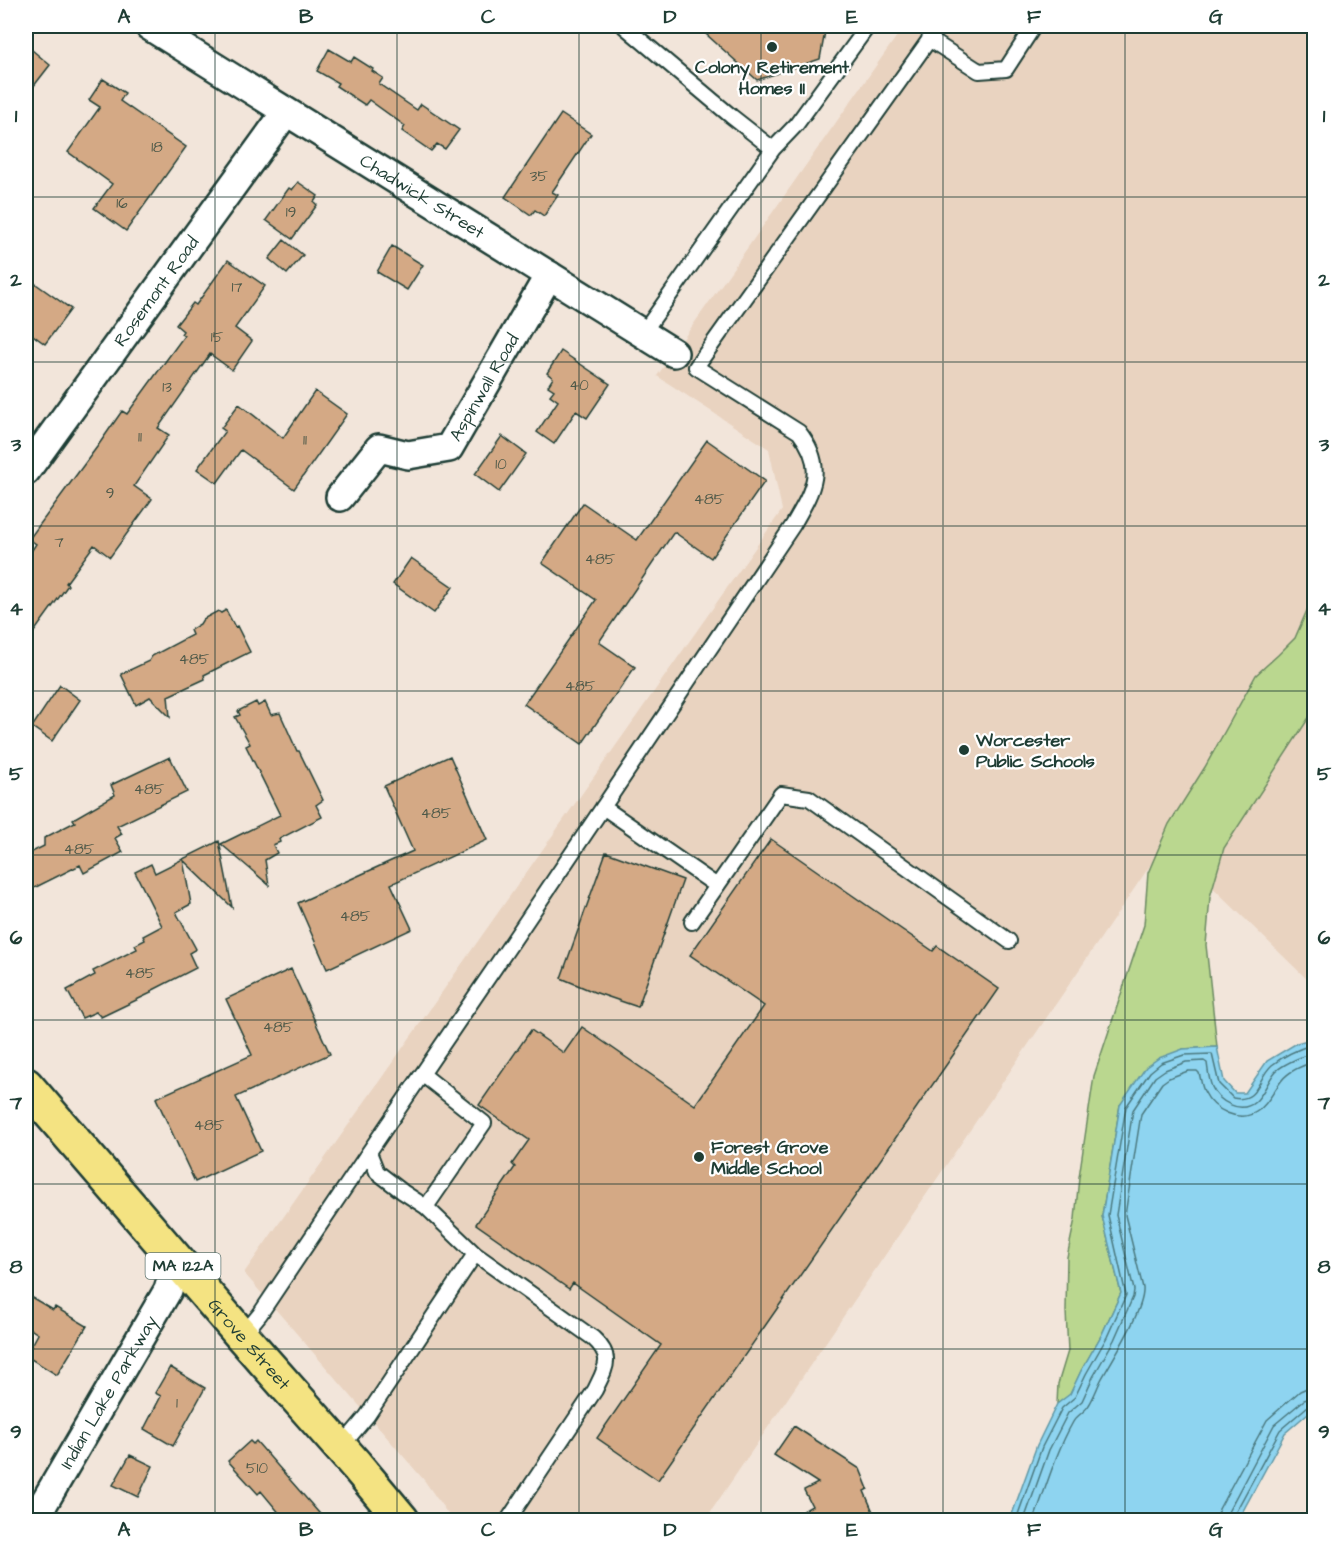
<svg xmlns="http://www.w3.org/2000/svg" width="1340" height="1546" viewBox="0 0 1340 1546" font-family="'Architects Daughter',sans-serif">
  <style>
    .built { fill: #e9d3c0 }
    .green { fill: #bad78f; stroke: #6c8a62; stroke-width: 1.5 }
    .water { fill: #8ed4f0; stroke: #6298a5; stroke-width: 1.5 }
    .lines { fill: none; stroke-linecap: round; stroke-linejoin: round }
    .shore { stroke: #4b797f; stroke-width: 1.5 }
    .building { fill: #d4a985; stroke: #1f3d34; stroke-width: 1.5 }
    .service-casing { stroke: #1f3d34; stroke-width: 18 }
    .minor-casing { stroke: #1f3d34; stroke-width: 32 }
    .primary-casing { stroke: #1f3d34; stroke-width: 38 }
    .service { stroke: #fff; stroke-width: 14 }
    .minor { stroke: #fff; stroke-width: 27 }
    .primary { stroke: #f4e382; stroke-width: 33 }
    .grid { fill: none; stroke: #1f3d34; stroke-width: 1.5; stroke-opacity: 0.55 }
    .poi-dot { fill: #1f3d34; stroke: #fff; stroke-width: 2 }
    .labels { text-anchor: middle; dominant-baseline: central; stroke-width: 4.5; stroke-linejoin: round; paint-order: stroke }
    .number-label { font-size: 15px; fill: #4c5848 }
    .shield { fill: #fff; stroke: #627771; stroke-width: 1.5 }
    .shield-label { font-size: 16px; font-weight: bold; fill: #1f3d34 }
    .poi-label { font-size: 18px; font-weight: bold; fill: #1f3d34; stroke: #fff; text-anchor: start }
    .street-label { font-size: 18px; fill: #1f3d34; stroke: #fff }
    .neatline { fill: none; stroke: #1f3d34; stroke-width: 2 }
    .grid-label { font-size: 20px; text-anchor: middle; font-weight: bold; fill: #1f3d34 }
  </style>
  <rect width="100%" height="100%" fill="#f2e5da"/>
  <filter id="ink" filterUnits="userSpaceOnUse"><feTurbulence type="fractalNoise" baseFrequency=".0167" numOctaves="2"/><feDisplacementMap in="SourceGraphic" scale="12" xChannelSelector="R" yChannelSelector="G"/><feConvolveMatrix kernelMatrix="1 2 1 2 8 2 1 2 1" color-interpolation-filters="sRGB"/></filter>
  <g filter="url(#ink)">
    <path class="built" d="M904,26h410v960l-148,-144 -461,678h-253l-28,-40 -180,-207 538,-763 -13,-61 -112,-73z"/>
    <path class="green" d="M1314,578v134l-4,4 -86,132 -14,49 -4,48 11,102 -34,2 -63,56 -18,111 19,77 -19,41 -21,37 -11,24 -13,9 1,-20 10,-33 -2,-40 1,-54 8,-38 4,-42 15,-101 50,-151 4,-52 21,-49 36,-57 51,-92 22,-20 17,-17 13,-30z"/>
    <path class="water" d="M1314,1038v370l-29,25 -47,87h-228l27,-75 20,-41 13,-10 11,-23 21,-37 19,-41 -19,-77 18,-111 26,-38 13,-9 24,-9 34,-2 7,34 11,12h10l22,-32 30,-18z"/>
    <g class="lines">
      <path class="shore" d="M1016,1520l26,-73 20,-39 13,-11 11,-23 21,-37 19,-42 -18,-80 18,-108 24,-35 11,-9 23,-8 28,-1 7,30 14,14c26,5 24,-20 39,-33 11,-9 29,-17 42,-21
        M1024,1520l25,-70 19,-37 14,-12 11,-24 21,-37 19,-43 1,-7 -18,-75 17,-105 22,-33 10,-7 21,-8 18,-1 3,2c1,8 2,17 5,24 6,14 28,28 43,15 9,-8 13,-22 21,-31 9,-8 27,-15 38,-19
        M1034,1520c12,-33 22,-68 39,-98 4,-7 12,-10 16,-17 5,-8 8,-17 12,-25 11,-20 44,-71 42,-92l-18,-73 16,-101 21,-31 7,-5 19,-7h9l2,2c2,6 2,12 5,18 9,19 36,34 55,19 10,-7 15,-20 23,-30 7,-9 22,-15 32,-18
        M1217,1520l2,-11 48,-89 33,-29 7,-3h7
        M1226,1520l2,-8 46,-87 30,-25 10,-3
        M1234,1520v-5l46,-85 28,-24 6,-2"/>
    </g>
    <path class="building" d="M697,26h129l-6,33 -63,21z
      M26,45l24,20 -24,31z
      M329,49l22,13 3,-5 19,12 -1,2 11,7 -4,6 38,26 4,-6 38,26 -14,19 -8,-5 -6,7 -29,-20 3,-5 -36,-26 -4,5 -29,-19 2,-3 -21,-12z
      M103,79l22,14 -5,8 66,46 -60,84 -32,-23 18,-24 -44,-32 32,-45 -11,-7z
      M561,114l30,20 -39,58 6,3 -14,21 -9,-6 -4,5 -26,-18z
      M298,182l20,14 -4,6 3,3 -25,34 -26,-19 23,-32 3,2z
      M284,240l19,15 -16,19 -18,-15z
      M392,246l31,19 -16,25 -30,-18z
      M228,260l37,26 -30,42 17,13 -20,29 -22,-16 -52,74 11,7 -35,51 18,13 -42,58 -16,-12 -28,38 2,2 -42,58v-84l10,-15 -7,-5 68,-92 25,-36 5,3 57,-78 -3,-2 2,-3 -7,-6 17,-22 3,2z
      M26,277l45,32 -26,35 -19,-14z
      M561,351l49,33 -23,34 -11,-7 -22,33 -17,-12 21,-31 -8,-6 4,-5 -6,-4 5,-8 -6,-5z
      M315,391l32,23 -53,75 -53,-39 -24,33 -20,-14 28,-38 -4,-3 18,-24 44,34z
      M502,436l24,18 -27,38 -24,-18z
      M707,440l58,41 -54,77 -37,-26 -75,110 36,25 -53,77 -58,-40 72,-104 -54,-37 41,-60 54,37z
      M411,558l42,29 -19,26 -41,-29z
      M226,610l9,17 2,-1 13,26 -46,23 1,4 -37,17 2,21 -20,-20 -14,8 -15,-31 28,-13 3,-5 40,-21 -2,-5 10,-6 3,-5 15,-8 3,2z
      M60,685l20,15 -28,41 -20,-14z
      M256,702l2,4 7,-4 6,13 9,-2 17,38h2l24,49 -7,5 6,12 -43,22 1,3 -7,3 4,8 -12,7 4,25 -48,-41 59,-29 -34,-69 4,-2 -15,-27 5,-2 -2,-4z
      M450,756l37,84 -96,44 21,45 -85,40 -29,-66 115,-52 -29,-65z
      M170,757l17,35 -70,34 5,8 -7,4 8,14 -39,21 -4,-8 -54,27v-37l18,-9v-8l31,-16 -2,-3 42,-24 -4,-10z
      M771,839l162,112 4,-5 62,43 -341,491 -61,-42 64,-93 -88,-62 -4,6 -93,-65 39,-57 -3,-3 17,-24 -50,-35 52,-75 33,23 18,-26 113,78 69,-99 -74,-51z
      M219,841l13,66 -49,-47 8,44 -15,8 20,37 -7,4 7,15 -45,23v2l-50,24 -5,-5 -14,6 -15,-28 28,-15 -2,-4 44,-22 -2,-4 10,-5 -2,-4 19,-10 -27,-54 16,-8 4,9z
      M606,852l77,28 -45,127 -44,-15 -33,-14z
      M291,969l39,85 -94,43 25,54 -66,31 -39,-84 96,-43 -26,-56z
      M26,1294l27,16 2,-3 32,19 -30,49 -31,-19 12,-22 -12,-8z
      M170,1367l35,21 -32,58 -29,-17 17,-33 -6,-3z
      M794,1426l66,43 8,20 -4,2 13,30h-91l26,-15 -8,-16 14,-7 -44,-28z
      M250,1441l3,3 3,-3 70,80h-40l-25,-30 -3,3 -30,-33z
      M130,1455l23,11 -15,31 -25,-12z"/>
    <g class="lines">
      <g class="service-casing">
        <path id="service" d="M624,26l107,90 42,33 -130,184
          M929,39l50,32 27,-2 28,-43
          M773,149l23,-24 72,-99
          M603,807l114,79
          M692,922l89,-128 28,4 200,143
          M422,1074l62,49 -58,84
          M242,1336l18,-22 109,-162
          M341,1447l26,-31 108,-162
          M508,1520l87,-130c11,-23 19,-33 -2,-52l-118,-84 -49,-47 -23,-15 -26,-20 -8,-20 144,-211 280,-416c20,-35 34,-57 6,-93l-103,-65 243,-341"/>
      </g>
      <g class="minor-casing">
        <g id="minor">
          <path id="s1" d="M149,26l525,327"/>
          <path id="s2" d="M26,471l260,-359"/>
          <path id="s3" d="M340,497l39,-49 29,7 41,-7 100,-173"/>
          <path id="s4" d="M34,1520l134,-230 9,-30"/>
        </g>
      </g>
      <g class="primary-casing">
        <g id="primary">
          <path id="s5" d="M26,1085l216,251 114,129 46,55"/>
        </g>
      </g>
      <use href="#service" class="service"/>
      <use href="#minor" class="minor"/>
      <use href="#primary" class="primary"/>
    </g>
  </g>
  <path class="grid" d="M215,26v1494M397,26v1494M579,26v1494M761,26v1494M943,26v1494M1125,26v1494M26,197h1288M26,362h1288M26,526h1288M26,691h1288M26,855h1288M26,1020h1288M26,1184h1288M26,1349h1288"/>
  <g class="poi-dot">
    <circle cx="772" cy="47" r="6"/>
    <circle cx="964" cy="750" r="6"/>
    <circle cx="699" cy="1157" r="6"/>
  </g>
  <g class="labels">
    <g class="number-label">
      <text x="157" y="147">18</text>
      <text x="539" y="176">35</text>
      <text x="122" y="203">16</text>
      <text x="291" y="212">19</text>
      <text x="237" y="287">17</text>
      <text x="217" y="337">15</text>
      <text x="579" y="385">40</text>
      <text x="167" y="387">13</text>
      <text x="140" y="437">11</text>
      <text x="305" y="440">11</text>
      <text x="501" y="464">10</text>
      <text x="110" y="493">9</text>
      <text x="709" y="499">485</text>
      <text x="59" y="542">7</text>
      <text x="600" y="559">485</text>
      <text x="194" y="659">485</text>
      <text x="580" y="686">485</text>
      <text x="149" y="789">485</text>
      <text x="436" y="813">485</text>
      <text x="79" y="849">485</text>
      <text x="355" y="916">485</text>
      <text x="140" y="973">485</text>
      <text x="278" y="1027">485</text>
      <text x="209" y="1125">485</text>
      <text x="177" y="1403">1</text>
      <text x="257" y="1468">510</text>
    </g>
    <rect class="shield" x="145.5" y="1253" width="75" height="26" rx="4.5"/>
    <g class="shield-label">
      <text x="183" y="1266">MA 122A</text>
    </g>
    <g class="poi-label">
      <text x="772" y="67" text-anchor="middle">Colony Retirement<tspan x="772" dy="21">Homes II</tspan></text>
      <text x="976" y="740">Worcester<tspan x="976" dy="21">Public Schools</tspan></text>
      <text x="711" y="1147">Forest Grove<tspan x="711" dy="21">Middle School</tspan></text>
    </g>
    <g class="street-label">
      <text stroke="none"><textPath href="#s1" startOffset="322">Chadwick Street</textPath></text>
      <text stroke="none"><textPath href="#s2" startOffset="222">Rosemont Road</textPath></text>
      <text stroke="none"><textPath href="#s3" startOffset="204">Aspinwall Road</textPath></text>
      <text stroke="none"><textPath href="#s5" startOffset="342">Grove Street</textPath></text>
      <text stroke="none"><textPath href="#s4" startOffset="148">Indian Lake Parkway</textPath></text>
    </g>
  </g>
  <rect width="1340" height="1546" fill="none" stroke="#fff" stroke-width="66"/>
  <rect x="33" y="33" width="1274" height="1480" class="neatline"/>
  <g class="grid-label">
    <text x="124" y="23">A</text>
    <text x="306" y="23">B</text>
    <text x="488" y="23">C</text>
    <text x="670" y="23">D</text>
    <text x="852" y="23">E</text>
    <text x="1034" y="23">F</text>
    <text x="1216" y="23">G</text>
    <text x="16" y="122">1</text>
    <text x="1324" y="122">1</text>
    <text x="16" y="286">2</text>
    <text x="1324" y="286">2</text>
    <text x="16" y="451">3</text>
    <text x="1324" y="451">3</text>
    <text x="16" y="615">4</text>
    <text x="1324" y="615">4</text>
    <text x="16" y="780">5</text>
    <text x="1324" y="780">5</text>
    <text x="16" y="944">6</text>
    <text x="1324" y="944">6</text>
    <text x="16" y="1109">7</text>
    <text x="1324" y="1109">7</text>
    <text x="16" y="1273">8</text>
    <text x="1324" y="1273">8</text>
    <text x="16" y="1438">9</text>
    <text x="1324" y="1438">9</text>
    <text x="124" y="1536">A</text>
    <text x="306" y="1536">B</text>
    <text x="488" y="1536">C</text>
    <text x="670" y="1536">D</text>
    <text x="852" y="1536">E</text>
    <text x="1034" y="1536">F</text>
    <text x="1216" y="1536">G</text>
  </g>
</svg>
